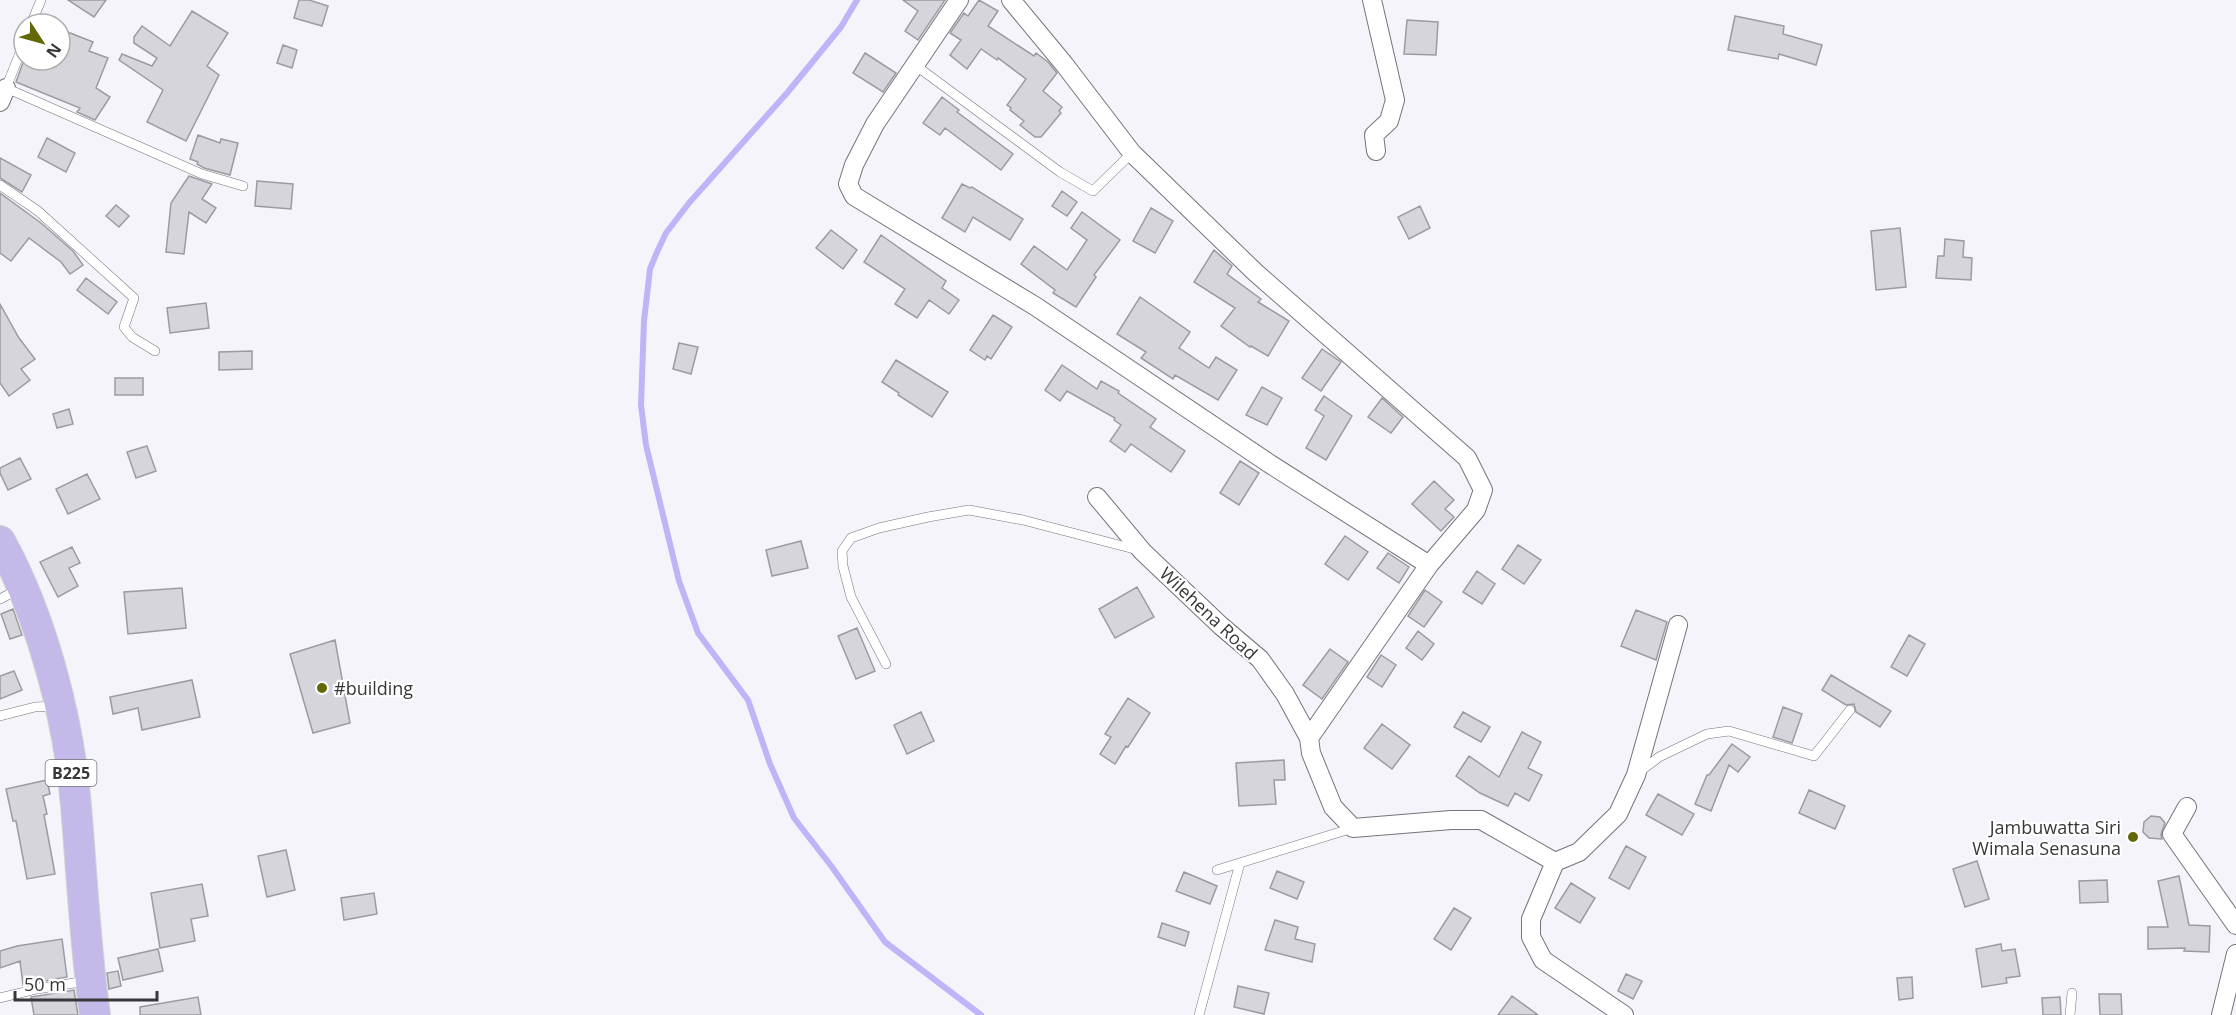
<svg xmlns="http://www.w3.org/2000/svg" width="2236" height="1015" viewBox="0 0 2236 1015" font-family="'Open Sans',sans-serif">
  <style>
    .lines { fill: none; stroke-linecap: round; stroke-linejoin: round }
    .stream { stroke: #c1b3f7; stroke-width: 6 }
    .building { fill: #d6d5dc; stroke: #9c9ba2; stroke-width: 1.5 }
    .service-casing { stroke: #75747a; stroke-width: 10 }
    .minor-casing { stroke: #75747a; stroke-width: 20 }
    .primary-casing { stroke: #d3d3d4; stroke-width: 32 }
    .service { stroke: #fff; stroke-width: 9 }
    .minor { stroke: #fff; stroke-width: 18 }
    .primary { stroke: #c4b9e9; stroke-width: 30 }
    .poi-dot { fill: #626807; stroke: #fff; stroke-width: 2 }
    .labels { text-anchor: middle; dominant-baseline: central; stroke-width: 4.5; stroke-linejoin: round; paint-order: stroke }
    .shield { fill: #fff; stroke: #737375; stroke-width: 1.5 }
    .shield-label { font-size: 16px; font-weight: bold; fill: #37373a }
    .street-label { font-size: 18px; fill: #37373a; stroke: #fff }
    .poi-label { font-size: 18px; fill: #37373a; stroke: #fff; text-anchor: start }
  </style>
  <rect width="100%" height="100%" fill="#f5f4fb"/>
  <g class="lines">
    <path class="stream" d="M857,0l-16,27 -54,66 -98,110 -23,30 -9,19 -7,17 -6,52 -3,84 5,40 33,136 19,52 50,67 22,64 24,54 38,49 53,75 96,73"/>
  </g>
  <path class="building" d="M68,0h38l-12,17z
    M299,0h10l19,6 -6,20 -28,-8z
    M903,0h42l-27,40 -13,-9 13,-20z
    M979,0l19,11 -10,15 46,30 2,-3 12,9 9,11 -14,18 19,16 -3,4 2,2 -20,24h-6l-15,-12 4,-4 -14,-11 1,-2 -4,-3 19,-26 -28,-21 -1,2 -16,-11 -14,20 -17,-14 11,-15 -11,-7 14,-20 4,3z
    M192,11l36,22 -21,33 12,9 -33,66 -39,-19 16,-32 -44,-30 3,-6 30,12 5,-8 -23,-15v-6l8,-11 28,20z
    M1735,16l49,10 -1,8 39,11 -6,20 -37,-11 -1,5 -50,-9z
    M1407,20l31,2 -2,33 -32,-1z
    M60,29l33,13 -4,9 19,7 -12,30 14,9 -15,23 -18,-8 3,-4 -64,-26 8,-22h36z
    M283,45l14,5 -5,18 -15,-5z
    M865,53l31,20 -13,19 -30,-19z
    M942,97l17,13 -2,2 56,42 -12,16 -56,-42 -5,7 -17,-12z
    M198,135l22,8 1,-4 17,4 -8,32 -26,-7 -7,-4 1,-2 -8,-3z
    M47,138l28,15 -9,19 -28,-15z
    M0,158l31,17 -9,17 -22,-14z
    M189,176l23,8 -10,15 14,9 -10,15 -17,-11 -5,42 -18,-2 5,-49z
    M257,181l36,3 -2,25 -36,-3z
    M962,184l8,4 2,-1 51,32 -13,21 -37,-23 -8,15 -23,-14z
    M1062,191l15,11 -10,14 -15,-10z
    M0,193l41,30 32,28 10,14 -13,9 -9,-12 -32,-24 -18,23 -11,-8z
    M116,205l13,11 -10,11 -13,-11z
    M1420,206l10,22 -21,11 -11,-22z
    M1151,208l22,13 -18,32 -22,-12z
    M1082,212l38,28 -26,35 2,2 -20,30 -23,-14 2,-3 -34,-26 13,-18 33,24 20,-30 -16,-12z
    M1900,228l6,59 -30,3 -5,-59z
    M831,230l26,20 -14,19 -27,-21z
    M881,235l65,46 -4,7 17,12 -10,14 -20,-14 -12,18 -22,-14 10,-15 -41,-27z
    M1945,239l19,2 -1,16 9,1 -1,22 -35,-2 2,-22h6z
    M1214,250l18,16 -5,8 34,25 -3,3 31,19 -21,35 -17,-10 -1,1 -29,-21 14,-18 -41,-26z
    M86,278l31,24 -9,12 -31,-24z
    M1140,297l50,35 -11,16 30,20 7,-11 21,13 -19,30 -43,-25 -2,4 -32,-21 5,-6 -29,-18z
    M206,303l3,25 -39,5 -3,-25z
    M0,304l19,34 16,21 -14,10 9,11 -21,16 -9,-13z
    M993,315l19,12 -21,32 -4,-3 -2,4 -15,-10z
    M679,343l19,4 -7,27 -18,-5z
    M1322,349l19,13 -20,29 -19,-13z
    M252,351v18l-33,1v-18z
    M896,360l52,32 -16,25 -34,-22 1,-2 -17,-11z
    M1062,365l35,24 4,-8 18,10 -1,2 38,26 -6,8 35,24 -14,21 -40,-28 -6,8 -15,-11 11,-16 -7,-5 1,-2 -48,-27 -7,10 -15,-11z
    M115,378h28v17h-28z
    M1262,387l20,11 -15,27 -21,-10z
    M1324,396l28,20 -26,44 -20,-12 18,-32 -9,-6z
    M1382,398l21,19 -12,16 -23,-16z
    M69,409l4,15 -16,4 -4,-14z
    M147,446l9,25 -20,7 -9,-26z
    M20,458l11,21 -23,11 -8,-17v-5z
    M1240,461l19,12 -20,32 -19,-12z
    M87,474l13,25 -32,15 -12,-25z
    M1434,481l20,19 -9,9 9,8 -13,14 -29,-27z
    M1345,536l23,16 -20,28 -23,-16z
    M801,541l7,27 -36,8 -6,-26z
    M1518,545l23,15 -17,24 -22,-15z
    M72,547l8,16 -11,5 9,18 -20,11 -18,-35z
    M1388,553l21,14 -10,16 -22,-15z
    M1477,571l18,13 -13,20 -19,-12z
    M1137,587l17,30 -39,21 -16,-29z
    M182,588l4,40 -58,6 -4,-42z
    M1425,590l17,12 -18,25 -16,-11z
    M13,609l9,26 -12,4 -9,-25z
    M1636,610l31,12 -11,38 -35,-14z
    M857,628l18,43 -19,8 -18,-43z
    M1418,631l16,13 -12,16 -16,-12z
    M1909,635l16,9 -18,32 -16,-9z
    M335,640l15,83 -37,10 -23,-79z
    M1330,649l18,13 -26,37 -19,-14z
    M1381,655l15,10 -14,22 -15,-10z
    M14,671l8,19 -22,9v-23z
    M1831,675l60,36 -11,16 -24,-15 -2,-8 -8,1 -24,-15z
    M192,680l8,37 -58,13 -4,-22 -25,6 -3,-17z
    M1128,698l22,15 -22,34 -2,-1 -11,18 -15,-10 11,-17 -6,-3z
    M1783,707l19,7 -10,29 -19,-6z
    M921,712l13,29 -27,13 -13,-29z
    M1463,712l27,15 -9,15 -27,-15z
    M1382,724l28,21 -18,24 -28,-21z
    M1522,732l19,10 -13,26 14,7 -13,26 -14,-8 -7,13 -28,-13 -24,-17 13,-20 30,21z
    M1732,744l18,13 -12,15 -9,-7 -18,46 -16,-7 12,-29h2z
    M1284,760l1,20h-11l2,24 -37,2 -3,-43z
    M47,780l3,14 -7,2 4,18 -3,1 11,59 -28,5 -11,-58h-3l-7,-32z
    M1809,790l36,16 -10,23 -36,-16z
    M1658,794l36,20 -12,21 -36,-20z
    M2151,816l9,1 5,6 -4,11 1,5 -13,-1 -6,-6 1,-10z
    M1626,846l20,11 -17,32 -20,-11z
    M286,850l9,40 -28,7 -9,-41z
    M1977,861l12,38 -24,8 -12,-38z
    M1277,871l27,11 -7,17 -27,-11z
    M1184,872l33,14 -7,18 -34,-13z
    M2179,876l10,49 21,1 -1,26 -25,-1 1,-3 -37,1v-22h20l-10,-46z
    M2107,880l1,22 -28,1 -1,-22z
    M1571,883l24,15 -15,25 -25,-15z
    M202,884l6,32 -17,3 4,22 -35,7 -9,-55z
    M374,893l3,21 -33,6 -3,-22z
    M1454,908l17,10 -20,32 -17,-11z
    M1275,920l23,7 -3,12 20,5 -3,18 -47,-12z
    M1162,923l27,9 -4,14 -27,-9z
    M62,939l5,38 -44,8 -3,-24 -20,7v-17l17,-5z
    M2001,944l1,7 13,-2 5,27 -14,2 1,5 -25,4 -6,-38z
    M158,949l5,22 -40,9 -5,-22z
    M118,971l3,15 -12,3 -2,-16z
    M1626,974l16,7 -9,18 -15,-8z
    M1912,977l1,21 -14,2 -2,-22z
    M1238,986l31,7 -5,21 -30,-7z
    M74,990l4,25h-44l-3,-18z
    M2099,994h22l1,21h-22z
    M1512,996l26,19h-40z
    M198,997l3,18h-61v-8z
    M2060,997l1,18h-18l-1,-17z"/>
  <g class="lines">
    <g class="service-casing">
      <path id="service" d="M31,24l10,-24
        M24,43l-18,45 196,86 41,12
        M915,65l145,107 33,19 39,-38
        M0,185l38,26 96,87 -10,29 8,10 23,14
        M0,599l19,-10
        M886,664l-35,-67 -8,-31 -1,-15 9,-13 28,-10 49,-11 41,-7 54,10 115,30
        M0,716l35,-9 22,-1
        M1638,773l21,-16 48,-23 22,-3 85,25 36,-46
        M1217,870l136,-42
        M0,998l37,-9 49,-8
        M1199,1015l41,-152
        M2070,1015l2,-22"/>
    </g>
    <g class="minor-casing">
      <path id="minor" d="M959,0l-84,124 -21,41 -6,19 6,12 181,110 235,158 159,101
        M1011,0l53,64 68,89 124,120 211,185 16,32 -7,20 -47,55 -120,173 2,15 22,54 20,21 98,-8h30l74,42
        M1372,0l23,100 -6,21 -15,14 2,16
        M0,102l6,-14
        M1097,497l46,55 78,74 39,33 25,35 24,44
        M2187,807l-15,27 64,91
        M1624,1015l-81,-55 -12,-23v-18l24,-57 24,-10 39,-38 18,-39 42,-150
        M2221,1015l15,-61"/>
    </g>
    <g class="primary-casing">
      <path id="primary" d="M0,541c42,76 69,179 76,265 6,70 9,140 19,209"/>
    </g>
    <use href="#service" class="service"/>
    <use href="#minor" class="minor"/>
    <use href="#primary" class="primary"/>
  </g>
  <g class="poi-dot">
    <circle cx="322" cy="688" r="6"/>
    <circle cx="2133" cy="837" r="6"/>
  </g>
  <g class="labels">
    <rect class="shield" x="45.5" y="760" width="51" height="26" rx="4.5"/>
    <g class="shield-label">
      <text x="71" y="773">B225</text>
    </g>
    <g class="street-label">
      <text transform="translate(1209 613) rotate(43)">Wilehena Road</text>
    </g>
    <g class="poi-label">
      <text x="334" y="688">#building</text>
      <text x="2121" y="827" text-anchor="end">Jambuwatta Siri<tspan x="2121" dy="21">Wimala Senasuna</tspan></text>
    </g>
  </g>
  <g transform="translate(42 42) rotate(126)"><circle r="28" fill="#ffffff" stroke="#afafb0" stroke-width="1.5"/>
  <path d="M0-4.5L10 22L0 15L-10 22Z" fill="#626807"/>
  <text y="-9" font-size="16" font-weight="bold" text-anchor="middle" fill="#37373a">N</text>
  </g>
  <path d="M15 991v9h142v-9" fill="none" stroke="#37373a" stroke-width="3"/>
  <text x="24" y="991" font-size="18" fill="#37373a" stroke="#ffffff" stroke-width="4.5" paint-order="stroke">50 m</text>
</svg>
